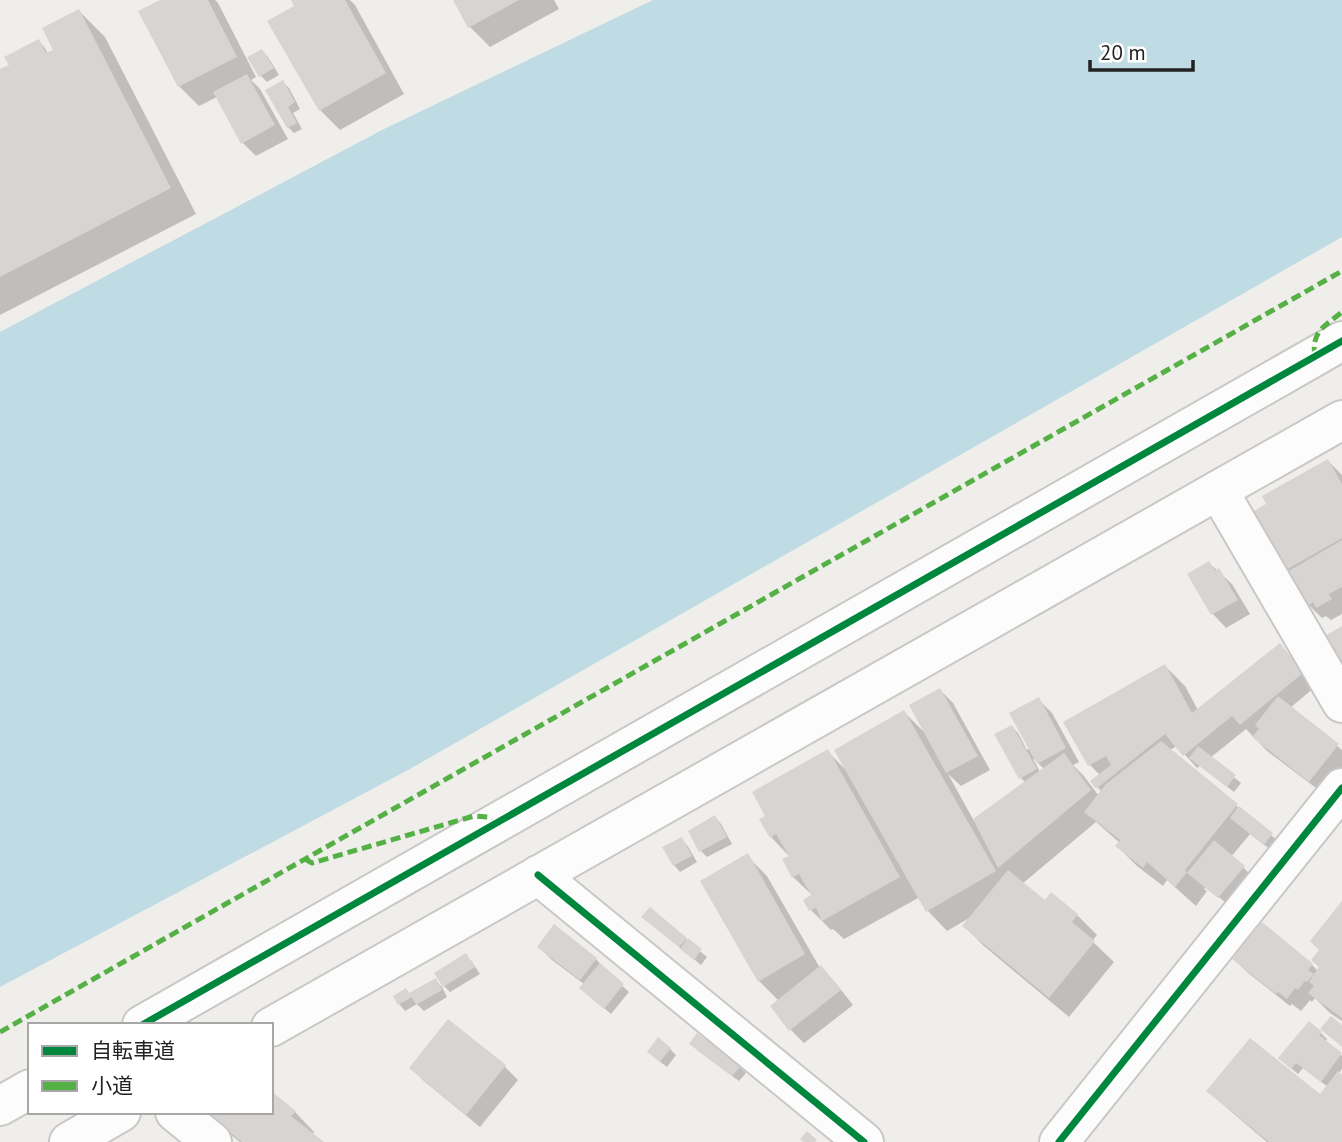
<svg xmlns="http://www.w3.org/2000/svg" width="1342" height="1142" viewBox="0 0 1342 1142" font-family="'PT Sans','Noto Sans JP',sans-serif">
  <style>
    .water { fill: #bfdbe3 }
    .shadow { fill: #0003; fill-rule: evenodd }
    .building { fill: #d7d4d2 }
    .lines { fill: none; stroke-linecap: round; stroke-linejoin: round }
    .minor-casing { stroke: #c9c8c7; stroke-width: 42 }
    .minor { stroke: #fdfcfc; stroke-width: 38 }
    .quiet { stroke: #55b145; stroke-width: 5; stroke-dasharray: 10 5; stroke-linecap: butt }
    .cycleway-casing { stroke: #fff; stroke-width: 11 }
    .cycleway { stroke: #00873e; stroke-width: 7 }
  </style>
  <rect width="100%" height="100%" fill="#f0eeeb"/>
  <path class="water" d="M653,0h689v237l-934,533 -408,217v-655l382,-202z"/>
  <path class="shadow" d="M164,0h51l3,3 38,74 -5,3 9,9 28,50 -32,17 -13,-13 -26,-46 -18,9 -20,-20z
    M293,0h57l5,5 49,89 -64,36 -20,-20 -23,-104z
    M455,0h99l5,9 -69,38 -20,-20z
    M79,11l26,26 91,177 -196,101v-244l11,-5 28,-25 6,7 3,6 8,-3z
    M262,51l6,6 11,18 -12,7 -6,-6z
    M283,82l6,6 11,21 -7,4 9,16 -8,4 -6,-6z
    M1328,461l14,14v139l-11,6 -5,-4 -4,2 -13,-13 -22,-36z
    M1209,563l23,21 18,30 -24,14 -13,-14 -24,-39z
    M1280,646l13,13 22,28 -25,21 52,42v21l-18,23 -57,-43 -21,-22 -36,29 31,25 -7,9 -34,-26 -3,2 -20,-22 -7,4 108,91 -7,9 -21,-16 -19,23 26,23 -31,23 -19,-16 -3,2 3,2 -11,15 -29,-26 -4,6 -26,-20 -20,-20 3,-3 -24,-21 -74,62 23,18 7,-8 25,21 20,20 -5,6 22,21 -45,55 -85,-71 -20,-20 7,-9 -24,14 -19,-20 -8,-14 -76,42 -11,-10 -2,1 -20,-20 2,-14 -20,-19 -3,-20 -19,-20 -4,-21 60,-65 19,19 58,-58 20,20 16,-42 13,13 37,67 -29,16 -13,-12 26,47 52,-38 -5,-5 -24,-43 15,-8 6,6 9,17 3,-2 8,-49 14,14 27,49 -6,3 10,10 16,21 3,-4 -10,-11 8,-6 -10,-10 75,-99 20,20 13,24zM1033,759h1l10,10 -4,3z
    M715,817l6,7 11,20 -25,13 -6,-6 -11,-19z
    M681,839l6,6 10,17 -17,10 -6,-7z
    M747,856l20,20 53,92 1,-1 13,14 19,24 -49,38 -13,-13 -19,-24 7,-5 -20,-20z
    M1342,904v117l-12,-8 -15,-15 -3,4 -2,-2 -9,11 -9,-7 -2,2 -43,-34 -13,-13 78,6 6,6 3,-4v-17z
    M650,910l57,47 -6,8 -51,-42z
    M539,947l57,12 12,14 21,19 -18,22 -23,-20 -4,-10 -32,-24z
    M466,955l6,7 8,12 -30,18 -6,-6z
    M435,980l7,7 5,10 -23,14 -7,-7 -12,7 -6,-7 -4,-8 15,-1z
    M449,1021l56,46 13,13 -38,47 -56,-46 -13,-13z
    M1321,1033l6,6 -2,3 17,14v13l-4,5 4,3v65h-75l-38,-32 -20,-19 111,6 8,-10 -25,-19 -5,6 -12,-10z
    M670,1049l6,6 -9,12 -12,-9z
    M697,1050l43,17 6,6 -7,8z
    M271,1112h24l19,20 -2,3 9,7h-81l-19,-15z"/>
  <path class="building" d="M160,0h48l29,57 -59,30 -40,-76z
    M291,0h54l41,73 -67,38 -52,-90 27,-15z
    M453,0h66l-51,28z
    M79,9l92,179 -171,89v-208l9,-4 -5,-8 35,-18 7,14 7,-3 -11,-22z
    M262,49l12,19 -15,9 -12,-20z
    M247,74l28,51 -34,19 -28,-52z
    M283,80l12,22 -7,5 9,16 -10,5 -22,-38z
    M1328,459l14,25v54l-56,32 -34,-58 14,-8 -4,-8z
    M1342,540v47l-13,7 3,5 -16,9 -3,-6 -5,4 -21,-34z
    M1209,561l6,10 4,-3 19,32 -27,15 -24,-41z
    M1342,626v38l-17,-28z
    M1280,643l23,30 -63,52 -8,-9 -49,40 -18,-22 -69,55 -6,-8 21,-16 -5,-9 -18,10 -25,-44 102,-58 27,49z
    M940,688l38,68 -32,17 -37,-68z
    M1278,696l61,48 -30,38 -57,-45 7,-8 -4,-4z
    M1039,697l27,51 -29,16 -28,-51z
    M904,710l92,161 -70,41 -92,-162z
    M1012,725l25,44 -18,10 -25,-45z
    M1161,741l77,63 -53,66 2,2 -12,15 -28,-25 -4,6 -28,-22 5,-6 -36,-28 22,-28z
    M1198,746l38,29 -9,12 -38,-29z
    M828,749l72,128 -78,44 -6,-13 -7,3 -6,-11 8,-5 -12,-21 -7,4 -10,-19 7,-3 -13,-22 -6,4 -11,-19 6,-3 -13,-24z
    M1064,753l27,37 -93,78 -25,-49z
    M1239,806l34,27 -9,12 -34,-27z
    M715,815l12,22 -28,15 -11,-21z
    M682,837l10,19 -19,10 -11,-19z
    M1214,840l31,26 -27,32 -31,-25z
    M748,853l57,101 -47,28 -58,-101z
    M1008,870l37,30 6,-8 27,22 -6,8 23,19 -46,57 -87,-72z
    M1342,901v117l-34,-25 6,-7 -5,-4 10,-15 -8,-7 8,-10 -9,-9z
    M650,907l37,31 -8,9 -38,-30z
    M1262,922l51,42 -5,6 6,4 -7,8 -2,-1 -7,9 -3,-2 -8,11 -9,-7 -2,2 -44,-35z
    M554,924l43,34 -17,22 -43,-33z
    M688,938l14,11 -8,11 -14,-11z
    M466,953l9,14 -32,20 -9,-14z
    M600,963l24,21 -20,25 -25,-21z
    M821,965l20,25 -52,41 -19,-25z
    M436,978l6,12 -26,15 -4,-8 -14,8 -5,-9 13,-8 3,5z
    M1331,1016l11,9v22l-22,-18z
    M448,1019l58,46 -40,50 -57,-47z
    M1309,1021l13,11 -3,3 23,18 -21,29 -25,-19 -5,6 -13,-11z
    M697,1033l44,33 -9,10 -43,-32z
    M658,1037l13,11 -11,14 -13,-10z
    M1250,1038l70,56 18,-23 4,4v67h-73l-63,-51z
    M271,1091l25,20 -5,5 33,26h-82l-37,-30h66z
    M807,1131l10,9 -2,2h-12l-3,-3z"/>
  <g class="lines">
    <g class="minor-casing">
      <path id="minor" d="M1218,490l124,213
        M538,875l326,267
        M142,1025l1200,-684
        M271,1027l1071,-607
        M0,1106l30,-17
        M175,1112l37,30
        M69,1142l52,-30
        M1059,1142l283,-354"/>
    </g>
    <use href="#minor" class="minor"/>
    <path class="quiet" d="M1315,357c-4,-26 9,-30 27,-45
      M305,859l7,4 162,-47 14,1 6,7
      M0,1032l1342,-761"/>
    <g class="cycleway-casing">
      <path id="cycleway" d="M538,875l326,267
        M142,1025l1200,-684
        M1059,1142l283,-354"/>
    </g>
    <use href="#cycleway" class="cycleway"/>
  </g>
  <rect x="28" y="1023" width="245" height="91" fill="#ffffff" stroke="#a7a7a7" stroke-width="2"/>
  <rect x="42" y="1046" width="35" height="10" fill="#00873e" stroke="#a7a7a7" stroke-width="2"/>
  <text x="91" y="1058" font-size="21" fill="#222222">自転車道</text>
  <rect x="42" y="1081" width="35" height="10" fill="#55b145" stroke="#a7a7a7" stroke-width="2"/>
  <text x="91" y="1093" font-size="21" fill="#222222">小道</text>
  <path d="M1090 60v10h103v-10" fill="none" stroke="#222222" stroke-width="3.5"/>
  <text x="1100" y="60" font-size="21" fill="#222222" stroke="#ffffff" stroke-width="5" paint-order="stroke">20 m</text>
</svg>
